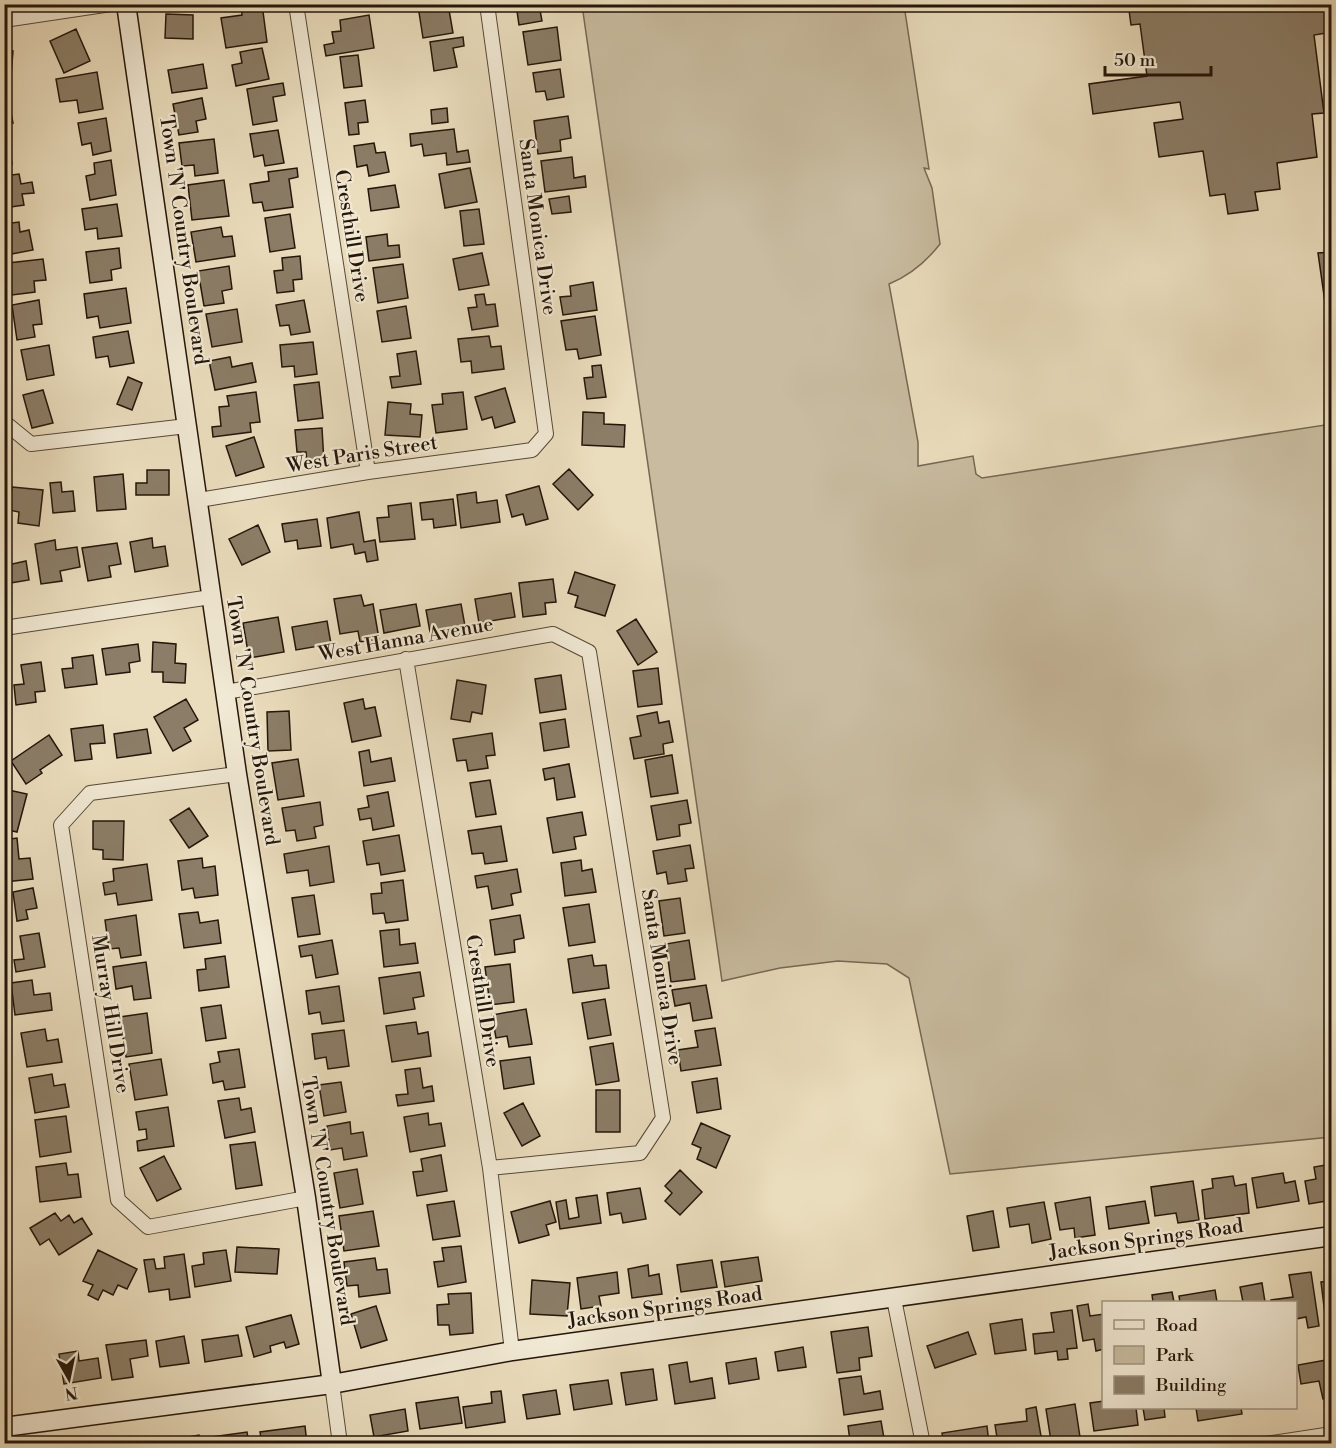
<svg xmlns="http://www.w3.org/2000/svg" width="1336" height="1448" viewBox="0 0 1336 1448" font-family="'Libre Bodoni',serif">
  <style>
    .green { fill: #c8bb9f; stroke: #766854; stroke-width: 1.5 }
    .building { fill: #8b7d67; stroke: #24160a; stroke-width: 1.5 }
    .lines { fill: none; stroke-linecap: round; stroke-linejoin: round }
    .street-casing { stroke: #564837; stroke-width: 16 }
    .secondary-casing { stroke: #24160a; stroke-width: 21 }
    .street { stroke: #f1e9d4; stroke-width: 14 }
    .secondary { stroke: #f1e9d4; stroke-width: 18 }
    .labels { text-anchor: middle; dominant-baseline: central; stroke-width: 4.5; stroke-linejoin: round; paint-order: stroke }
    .street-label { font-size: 20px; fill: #24160a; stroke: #f1e9d4 }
  </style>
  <rect width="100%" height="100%" fill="#eaddbd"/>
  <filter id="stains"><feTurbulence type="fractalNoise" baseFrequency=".00333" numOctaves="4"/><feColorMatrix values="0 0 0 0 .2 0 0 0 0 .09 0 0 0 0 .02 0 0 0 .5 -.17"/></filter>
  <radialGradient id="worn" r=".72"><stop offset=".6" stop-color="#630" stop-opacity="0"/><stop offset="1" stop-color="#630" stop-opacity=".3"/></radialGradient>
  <path class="green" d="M582,5h322l25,164 -5,-1 8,20 8,56c-14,18 -29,31 -51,40l29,158v24l55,-10 3,18 6,4 349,-54v713l-381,37 -41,-196 -22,-14 -49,-3 -58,7 -58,13z"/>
  <path class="building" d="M262,4l5,38 -41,6 -5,-30 21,-3 -1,-10z
    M333,4h35l1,1 -35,5z
    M431,4h17l5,29 -30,5 -5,-32z
    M516,4h34l1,5 -11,1 2,11 -23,4z
    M1139,4h193v28l-18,3 10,78 -12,1 5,43 -40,6 3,26 -25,3 3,18 -30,4 -3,-20 -15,2 -7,-45 -44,6 -5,-34 29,-4 -3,-17 -87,12 -4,-30 58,-8 -7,-52 -9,1 -2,-15 11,-1z
    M166,14l27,1v24l-28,-1z
    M369,15l5,33 -48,8 -2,-11 10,-2 -2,-11 9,-1 -1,-11z
    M557,27l4,33 -33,5 -5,-33z
    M76,29l14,32 -26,12 -14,-32z
    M463,37l1,9 -11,2 4,19 -23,4 -4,-29z
    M262,48l7,31 -33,7 -4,-21 10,-2 -2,-11z
    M4,50l9,1 -2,25h-7z
    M358,55l4,31 -18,2 -4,-31z
    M203,64l4,24 -35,5 -4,-23z
    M560,69l4,28 -17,3 -2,-9 -9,1 -3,-19z
    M97,72l6,37 -24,4 -2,-13 -17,2 -4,-23z
    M283,83l2,12 -12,2 4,24 -24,4 -6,-36z
    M202,98l4,21 -10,2 2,11 -19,3 -6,-31z
    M365,100l3,22 -10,1 1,11 -10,1 -4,-32z
    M9,101l4,22 -9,1v-22z
    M447,108l1,14 -16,2 -1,-14z
    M568,116l3,22 -11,2 1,11 -23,3 -4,-33z
    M106,118l5,33 -18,4 -2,-12 -9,2 -4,-22z
    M454,129l3,23 11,-2 2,12 -23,3 -1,-12 -22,3 -2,-12 -11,2 -1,-12z
    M278,130l6,33 -19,3 -2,-11 -9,2 -4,-23z
    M8,133l4,31 -8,1v-31z
    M214,139l4,34 -23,3 -1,-11 -12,1 -3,-23z
    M374,143l2,10 9,-1 4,20 -20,4 -2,-11 -10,2 -3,-21z
    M572,157l2,21 11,-2 1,11 -41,5 -4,-31z
    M111,160l5,35 -26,5 -4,-24 9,-2 -1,-11z
    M297,168l1,9 -9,2 4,28 -29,4 -2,-9 -9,1 -3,-19 19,-3 -1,-9z
    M470,168l7,34 -32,6 -6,-34z
    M19,174l2,10 11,-2 2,11 -12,1 2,11 -20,3v-32z
    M224,180l5,36 -37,4 -4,-35z
    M395,185l4,22 -28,4 -3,-22z
    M569,196l2,16 -19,2 -3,-15z
    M117,204l5,32 -24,3 -1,-11 -12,2 -3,-21z
    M479,209l5,35 -20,2 -4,-35z
    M290,214l5,34 -25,4 -5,-34z
    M19,222l1,10 9,-2 4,20 -27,5 -2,-31z
    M221,227l2,10 9,-1 3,20 -39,6 -5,-30z
    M387,234l1,12 11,-1 1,12 -31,4 -3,-24z
    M119,248l2,20 -10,2 1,10 -22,3 -4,-31z
    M1332,252v100l-14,-99z
    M482,253l7,32 -30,5 -6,-31z
    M300,256l2,23 -9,1 1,11 -17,2 -3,-22 9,-1 -1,-12z
    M43,259l3,21 -12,1 1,11 -23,3 -4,-32z
    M403,264l5,34 -30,5 -5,-35z
    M229,266l3,23 -10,2 2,12 -20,3 -6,-35z
    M593,282l4,28 -34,5 -3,-18 11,-1 -1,-10z
    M126,288l5,35 -31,5 -2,-12 -11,2 -3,-24z
    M484,294l2,11 9,-1 3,22 -26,4 -4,-22 9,-1 -2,-12z
    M39,300l3,24 -9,1 2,12 -18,3 -5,-35z
    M304,300l6,32 -19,3 -2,-10 -9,1 -4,-21z
    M406,306l5,32 -29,4 -5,-31z
    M237,309l5,33 -30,5 -6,-33z
    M595,316l6,39 -22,4 -2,-10 -11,1 -5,-29z
    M128,331l6,32 -24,4 -2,-11 -12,2 -3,-21z
    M489,336l2,11 10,-1 3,23 -32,4 -1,-12 -10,1 -3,-23z
    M313,342l4,32 -22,3 -1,-11 -12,1 -2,-22z
    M49,345l5,30 -27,5 -6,-30z
    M416,351l5,33 -29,4 -2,-11 10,-1 -3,-22z
    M230,357l2,10 20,-4 4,19 -41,8 -6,-29z
    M601,365l5,32 -19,2 -3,-21 9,-1 -1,-11z
    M128,377l14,6 -10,27 -15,-6z
    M319,382l4,36 -25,3 -4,-36z
    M505,388l10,34 -20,6 -3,-11 -10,3 -7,-23z
    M43,390l10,33 -21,5 -9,-33z
    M256,392l4,30 -10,1 1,9 -38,5 -1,-10 9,-1 -2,-19 10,-1 -2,-10z
    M463,392l4,37 -31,4 -4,-28 11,-1 -1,-10z
    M388,402l23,2 -1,10 12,1 -2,22 -35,-2z
    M583,412l21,1v11l21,1 -1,22 -42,-2z
    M322,428l2,34 -17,1 -1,-11h-9l-2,-22z
    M254,437l10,30 -28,9 -10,-30z
    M569,469l24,26 -15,15 -25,-26z
    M147,470h22v25h-33v-12h11z
    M123,474l3,35 -29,2 -3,-34z
    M61,482l1,10 11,-1 2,20 -22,2 -3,-30z
    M539,486l9,33 -22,6 -3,-11 -11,3 -6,-22z
    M12,487l31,3 -4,36 -21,-3 1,-11 -10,-2z
    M476,492l1,11 20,-3 3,22 -39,6 -4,-33z
    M453,499l3,26 -22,3 -1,-9 -11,1 -2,-17z
    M411,503l4,36 -35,3 -3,-24 12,-1 -1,-11z
    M359,512l5,30 11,-2 3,20 -11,2 -2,-10 -10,2 -2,-10 -22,4 -4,-30z
    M317,519l4,27 -23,3 -1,-9 -12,2 -3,-18z
    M258,525l12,27 -28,13 -13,-26z
    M152,538l1,10 12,-2 3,20 -33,6 -5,-30z
    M55,540l1,10 21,-3 3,20 -20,4 2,10 -21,3 -6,-40z
    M117,543l4,21 -12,2 2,11 -23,4 -6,-33z
    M4,556l4,9 18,-4 3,19 -25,4z
    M575,572l40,13 -10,31 -30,-9 3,-11 -10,-3z
    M553,579l3,23 -11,1 1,11 -23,3 -4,-34z
    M511,593l4,24 -36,6 -4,-24z
    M361,595l3,11 9,-2 6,35 -19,3 -2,-11 -18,3 -6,-35z
    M416,604l4,22 -36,7 -4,-23z
    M461,604l4,22 -35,6 -4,-22z
    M278,617l6,35 -35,6 -6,-35z
    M636,619l21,33 -19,13 -21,-34z
    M327,621l4,23 -35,6 -4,-23z
    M153,642l23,2 -1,19 11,1 -1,19 -22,-1v-10h-11z
    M138,644l2,17 -11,2 1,9 -24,3 -4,-26z
    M93,655l4,29 -32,4 -3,-19 11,-1 -1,-10z
    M41,662l4,29 -10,1 1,10 -20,3 -2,-20 10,-1 -3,-19z
    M658,668l4,36 -24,3 -5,-36z
    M561,675l5,34 -26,4 -5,-34z
    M457,680l29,5 -4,29 -10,-2 -2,10 -19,-3z
    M186,699l12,21 -14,8 7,13 -18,10 -19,-34z
    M363,699l2,10 10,-2 6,29 -29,6 -8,-39z
    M289,711l2,39 -23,1 -1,-39z
    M657,712l2,11 10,-2 4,21 -10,2 1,10 -30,5 -4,-21 11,-2 -4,-20z
    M565,719l4,28 -25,4 -4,-28z
    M103,725l2,18 -15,1 2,15 -17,2 -4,-32z
    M147,729l4,24 -34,5 -3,-24z
    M492,733l3,22 -9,1 2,12 -20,3 -2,-11 -9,1 -4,-22z
    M49,735l13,20 -22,15 2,3 -16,11 -15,-23z
    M369,750l2,12 20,-4 4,23 -31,5 -5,-34z
    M672,755l6,38 -27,4 -6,-37z
    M298,759l6,37 -26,4 -6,-37z
    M569,764l6,33 -18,3 -3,-22 -9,2 -2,-11z
    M490,780l6,34 -20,3 -6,-34z
    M4,789l23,5 -10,38 -13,-3z
    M388,792l6,34 -21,4 -2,-12 -11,2 -2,-11 11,-2 -2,-11z
    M687,800l4,23 -12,2 1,11 -23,4 -6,-34z
    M320,802l3,23 -9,2 2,11 -19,3 -2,-11 -9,1 -4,-23z
    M189,808l19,28 -19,12 -19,-28z
    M582,812l4,23 -12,2 2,12 -23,4 -6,-35z
    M93,821h31l-1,39 -20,-1v-9l-10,-1z
    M501,826l6,35 -22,3 -2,-11 -11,1 -4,-23z
    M399,835l6,36 -24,4 -2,-12 -12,2 -4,-24z
    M17,838l2,21 11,-1 3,21 -29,3v-42z
    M690,845l4,23 -9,1 2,12 -19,3 -2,-12 -9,2 -4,-23z
    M329,846l5,36 -24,4 -2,-16 -21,3 -3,-19z
    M202,858l1,10 12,-2 3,29 -23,3 -2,-10 -11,2 -4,-29z
    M581,860l1,11 10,-2 4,23 -31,4 -4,-33z
    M147,864l5,36 -34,5 -2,-12 -11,2 -2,-12 11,-2 -1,-12z
    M517,869l4,23 -10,2 2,11 -21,4 -4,-23 -11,2 -2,-12z
    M403,880l5,40 -22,3 -2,-10 -11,1 -2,-20 11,-1 -1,-10z
    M33,888l4,20 -11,2 2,9 -11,2 -4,-29z
    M314,895l6,39 -22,3 -6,-39z
    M680,898l5,35 -21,3 -5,-35z
    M589,904l6,38 -26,4 -6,-38z
    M198,912l2,11 18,-3 3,23 -37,5 -5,-34z
    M136,915l5,40 -20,3 -2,-10 -10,1 -4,-29z
    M520,915l4,23 -10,2 1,12 -20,3 -5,-35z
    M399,929l1,16 15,-2 3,20 -34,4 -4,-36z
    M39,933l6,34 -29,5 -2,-12 10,-1 -4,-23z
    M332,940l6,34 -22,4 -4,-23 -11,2 -2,-11z
    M689,940l6,39 -24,3 -5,-38z
    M592,955l2,11 12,-1 3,23 -36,5 -5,-34z
    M225,956l4,31 -30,4 -2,-21 9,-1 -1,-10z
    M146,962l5,36 -17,2 -2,-14 -16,3 -3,-22z
    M510,964l4,38 -24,3 -5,-38z
    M420,972l4,24 -11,2 2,11 -31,5 -5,-36z
    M32,980l2,15 16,-2 2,17 -37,5 -4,-32z
    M706,985l6,33 -19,3 -3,-18 -15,3 -3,-16z
    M339,986l5,35 -22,3 -2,-12 -11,2 -3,-23z
    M605,999l6,36 -23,4 -6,-36z
    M221,1005l5,33 -20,3 -5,-33z
    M526,1009l6,35 -23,3 -2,-11 -11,2 -4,-23z
    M147,1013l5,40 -26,4 -6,-40z
    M416,1022l2,12 10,-2 3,24 -39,6 -6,-36z
    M715,1028l6,37 -40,6 -3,-21 20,-3 -3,-16z
    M45,1029l2,12 11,-2 4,23 -35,5 -6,-34z
    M344,1030l5,36 -21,3 -2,-12 -11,2 -3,-25z
    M613,1043l6,38 -23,4 -6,-38z
    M239,1049l6,38 -20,3 -2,-9 -10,2 -3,-19 10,-2 -2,-10z
    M530,1057l4,27 -30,5 -4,-28z
    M161,1059l6,36 -32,5 -6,-36z
    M420,1068l3,20 9,-2 2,15 -36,5 -2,-11 12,-1 -3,-24z
    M52,1074l2,12 11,-2 4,23 -34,6 -6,-35z
    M717,1078l4,31 -24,4 -5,-31z
    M341,1082l5,30 -22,4 -5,-31z
    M596,1090h24v42h-24z
    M239,1098l2,12 10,-2 4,24 -30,6 -7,-37z
    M523,1103l17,33 -18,10 -18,-33z
    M168,1107l6,39 -36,5 -1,-10 10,-2 -1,-10 -7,1 -3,-18z
    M428,1113l1,12 12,-2 4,23 -35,6 -6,-35z
    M66,1116l5,36 -31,5 -5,-37z
    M350,1122l1,12 12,-2 4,24 -23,4 -2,-12 -12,2 -3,-24z
    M701,1123l29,13 -14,32 -19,-9 4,-11 -9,-4z
    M255,1142l7,43 -26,4 -6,-44z
    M441,1155l6,36 -30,5 -4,-24 10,-1 -2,-12z
    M164,1156l17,33 -24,12 -17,-33z
    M66,1163l2,12 10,-1 3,23 -41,5 -4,-35z
    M1332,1164v36l-23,4 -4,-23 11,-2 -2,-12z
    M357,1169l6,35 -23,4 -6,-35z
    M680,1170l22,22 -22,23 -15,-14 7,-8 -7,-7z
    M1283,1173l2,10 10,-2 4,20 -42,7 -5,-30z
    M1233,1176l2,10 11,-2 3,29 -44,6 -3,-29 11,-2 -1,-9z
    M1193,1181l6,39 -21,3 -2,-10 -21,3 -4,-29z
    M640,1188l6,31 -23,4 -2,-10 -11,2 -3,-22z
    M597,1195l4,28 -41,6 -4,-27 10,-2 3,19 10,-2 -3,-19z
    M1090,1197l5,38 -20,3 -1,-10 -14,2 -5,-27z
    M454,1201l6,35 -27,4 -6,-35z
    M550,1201l6,21 -10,3 3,10 -30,8 -8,-31z
    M1145,1201l4,22 -40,6 -3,-22z
    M1044,1202l7,37 -19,4 -3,-19 -19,3 -3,-19z
    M373,1211l6,35 -35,5 -5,-35z
    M993,1211l6,36 -26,4 -6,-35z
    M55,1213l6,8 8,-6 5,8 8,-5 10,16 -33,21 -10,-16 -9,6 -10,-17z
    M461,1246l5,36 -28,5 -4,-25 10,-1 -2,-13z
    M237,1247l42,2 -2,25 -42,-2z
    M98,1250l39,19 -10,20 -9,-4 -5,10 -10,-5 -5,10 -10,-5 5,-10 -10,-4z
    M226,1250l5,31 -36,6 -3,-21 12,-2 -1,-11z
    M184,1254l6,43 -20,3 -1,-11 -20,3 -5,-32 10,-1 2,10 9,-1 -1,-11z
    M758,1257l4,24 -37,6 -4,-25z
    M375,1258l2,12 10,-1 3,24 -31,4 -1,-12 -11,1 -3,-24z
    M712,1260l5,27 -36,5 -4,-27z
    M648,1265l1,11 10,-2 3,20 -30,4 -4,-29z
    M617,1272l2,21 -20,3 2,10 -20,3 -4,-31z
    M1311,1272l8,54 -11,2 -2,-11 -10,2v-17h-25v-2l22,-3 -4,-22z
    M532,1280l38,3 -3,33 -37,-2z
    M1332,1281v33l-7,1 -4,-33z
    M1262,1283l3,19h-22l-3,-15z
    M1215,1290l2,12h-37l-1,-6z
    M1172,1292l2,10h-21l-1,-7z
    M471,1293l2,40 -23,2 -1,-10h-11l-1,-20 12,-1 -1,-10z
    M1088,1304l2,12 14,-2v35l-8,2 -2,-12 -11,2 -6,-35z
    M376,1306l11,34 -26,8 -10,-34z
    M1072,1310l5,38 -10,1 1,10 -10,1 -1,-9 -22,3 -2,-20 21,-2 -3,-19z
    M291,1315l8,29 -13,4 -2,-6 -14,4 1,6 -17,5 -8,-30z
    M1022,1319l4,31 -31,4 -5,-30z
    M868,1327l4,29 -13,2 1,12 -23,3 -6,-41z
    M968,1332l8,22 -41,14 -8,-22z
    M238,1335l4,21 -37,6 -3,-22z
    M184,1336l5,27 -29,4 -4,-26z
    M146,1340l2,16 -18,3 3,18 -21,3 -6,-35z
    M803,1347l3,20 -28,4 -3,-19z
    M78,1351l1,10 19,-3 3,20 -37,6 -5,-30z
    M756,1358l3,21 -30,5 -3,-21z
    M1332,1359v39l-9,1 -4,-18 -18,3 -3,-19z
    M687,1362l3,20 22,-4 3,20 -40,6 -6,-39z
    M653,1369l4,31 -31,5 -5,-32z
    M861,1376l3,18 16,-3 3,18 -39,6 -5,-36z
    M608,1380l4,24 -38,6 -4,-25z
    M556,1390l4,24 -33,5 -4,-24z
    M501,1391l4,31 -39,6 -3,-21 29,-4 -1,-11z
    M458,1397l4,26 -42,6 -4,-26z
    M1104,1401v7h32l2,17 -44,6 -4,-28z
    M1075,1404l5,33 -29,4 -5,-32z
    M1036,1407l6,35 -44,2 -3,-19 32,-4 -1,-12z
    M1143,1408h21l1,9 -20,3z
    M1196,1408h45l1,6 -44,7z
    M405,1409l3,22 -34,6 -4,-22z
    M881,1421l4,23h-22l-1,-4 -12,1 -2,-15z
    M305,1426l2,18h-45l-2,-12z
    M987,1426l2,18h-45l-2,-11z
    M247,1432l2,12h-36l-1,-7z
    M199,1435l2,9h-40l-1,-2z"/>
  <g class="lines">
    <g class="street-casing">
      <path id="street" d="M296,4l72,468
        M4,20l107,-16
        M4,422l27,22 156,-18
        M199,500l169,-28 164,-22 14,-16 -59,-430
        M4,628l207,-31
        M406,659l84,509 22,183
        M226,692l327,-58 36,18 74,466 -23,35 -150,15
        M237,774l-147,19 -29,32 57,375 30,27 158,-29
        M894,1299l29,145
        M332,1384l8,60
        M1266,1444l66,-10"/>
    </g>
    <g class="secondary-casing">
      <path id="secondary" d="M126,4l111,770 69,424 26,186
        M4,1427l328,-43 180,-33 820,-115"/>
    </g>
    <use href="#street" class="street"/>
    <use href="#secondary" class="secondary"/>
  </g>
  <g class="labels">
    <g class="street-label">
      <text transform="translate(537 227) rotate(82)">Santa Monica Drive</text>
      <text transform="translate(351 236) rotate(81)">Cresthill Drive</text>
      <text transform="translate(183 240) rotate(82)">Town 'N' Country Boulevard</text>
      <text transform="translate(362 455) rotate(-9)">West Paris Street</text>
      <text transform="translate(406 640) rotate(-10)">West Hanna Avenue</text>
      <text transform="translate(252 721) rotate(81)">Town 'N' Country Boulevard</text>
      <text transform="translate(661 977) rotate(81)">Santa Monica Drive</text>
      <text transform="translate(482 1001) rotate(81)">Cresthill Drive</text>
      <text transform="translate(110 1014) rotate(81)">Murray Hill Drive</text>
      <text transform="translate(327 1201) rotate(81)">Town 'N' Country Boulevard</text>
      <text transform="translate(1146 1240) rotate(-8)">Jackson Springs Road</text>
      <text transform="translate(665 1308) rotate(-8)">Jackson Springs Road</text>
    </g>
  </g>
  <rect width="1336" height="1448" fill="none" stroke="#eaddbd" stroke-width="24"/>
  <rect x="6" y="6" width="1324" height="1436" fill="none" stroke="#24160a" stroke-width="3"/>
  <rect x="12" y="12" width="1312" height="1424" fill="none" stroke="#24160a" stroke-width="1.5"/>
  <rect x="1102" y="1301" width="195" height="108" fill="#f1e9d4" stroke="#9f9583" stroke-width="1.5"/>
  <rect x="1114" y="1320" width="30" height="9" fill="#f1e9d4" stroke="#9f9583" stroke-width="1.5"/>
  <text x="1156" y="1331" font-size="18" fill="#24160a">Road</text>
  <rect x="1114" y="1346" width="30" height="18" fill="#c8bb9f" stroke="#9f9583" stroke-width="1.5"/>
  <text x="1156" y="1361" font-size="18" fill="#24160a">Park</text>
  <rect x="1114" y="1376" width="30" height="18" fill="#8b7d67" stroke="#9f9583" stroke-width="1.5"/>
  <text x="1156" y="1391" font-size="18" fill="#24160a">Building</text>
  <g transform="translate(69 1379) rotate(171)" stroke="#f1e9d4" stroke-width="4.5" paint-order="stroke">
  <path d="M0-4.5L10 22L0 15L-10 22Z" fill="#24160a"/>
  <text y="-9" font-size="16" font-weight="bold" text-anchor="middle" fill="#24160a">N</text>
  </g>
  <path d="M1105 66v9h106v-9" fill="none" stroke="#24160a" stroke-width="3"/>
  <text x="1114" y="66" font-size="18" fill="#24160a" stroke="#f1e9d4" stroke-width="4.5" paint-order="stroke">50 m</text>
  <rect width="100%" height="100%" filter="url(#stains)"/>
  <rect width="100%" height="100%" fill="url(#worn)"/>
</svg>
